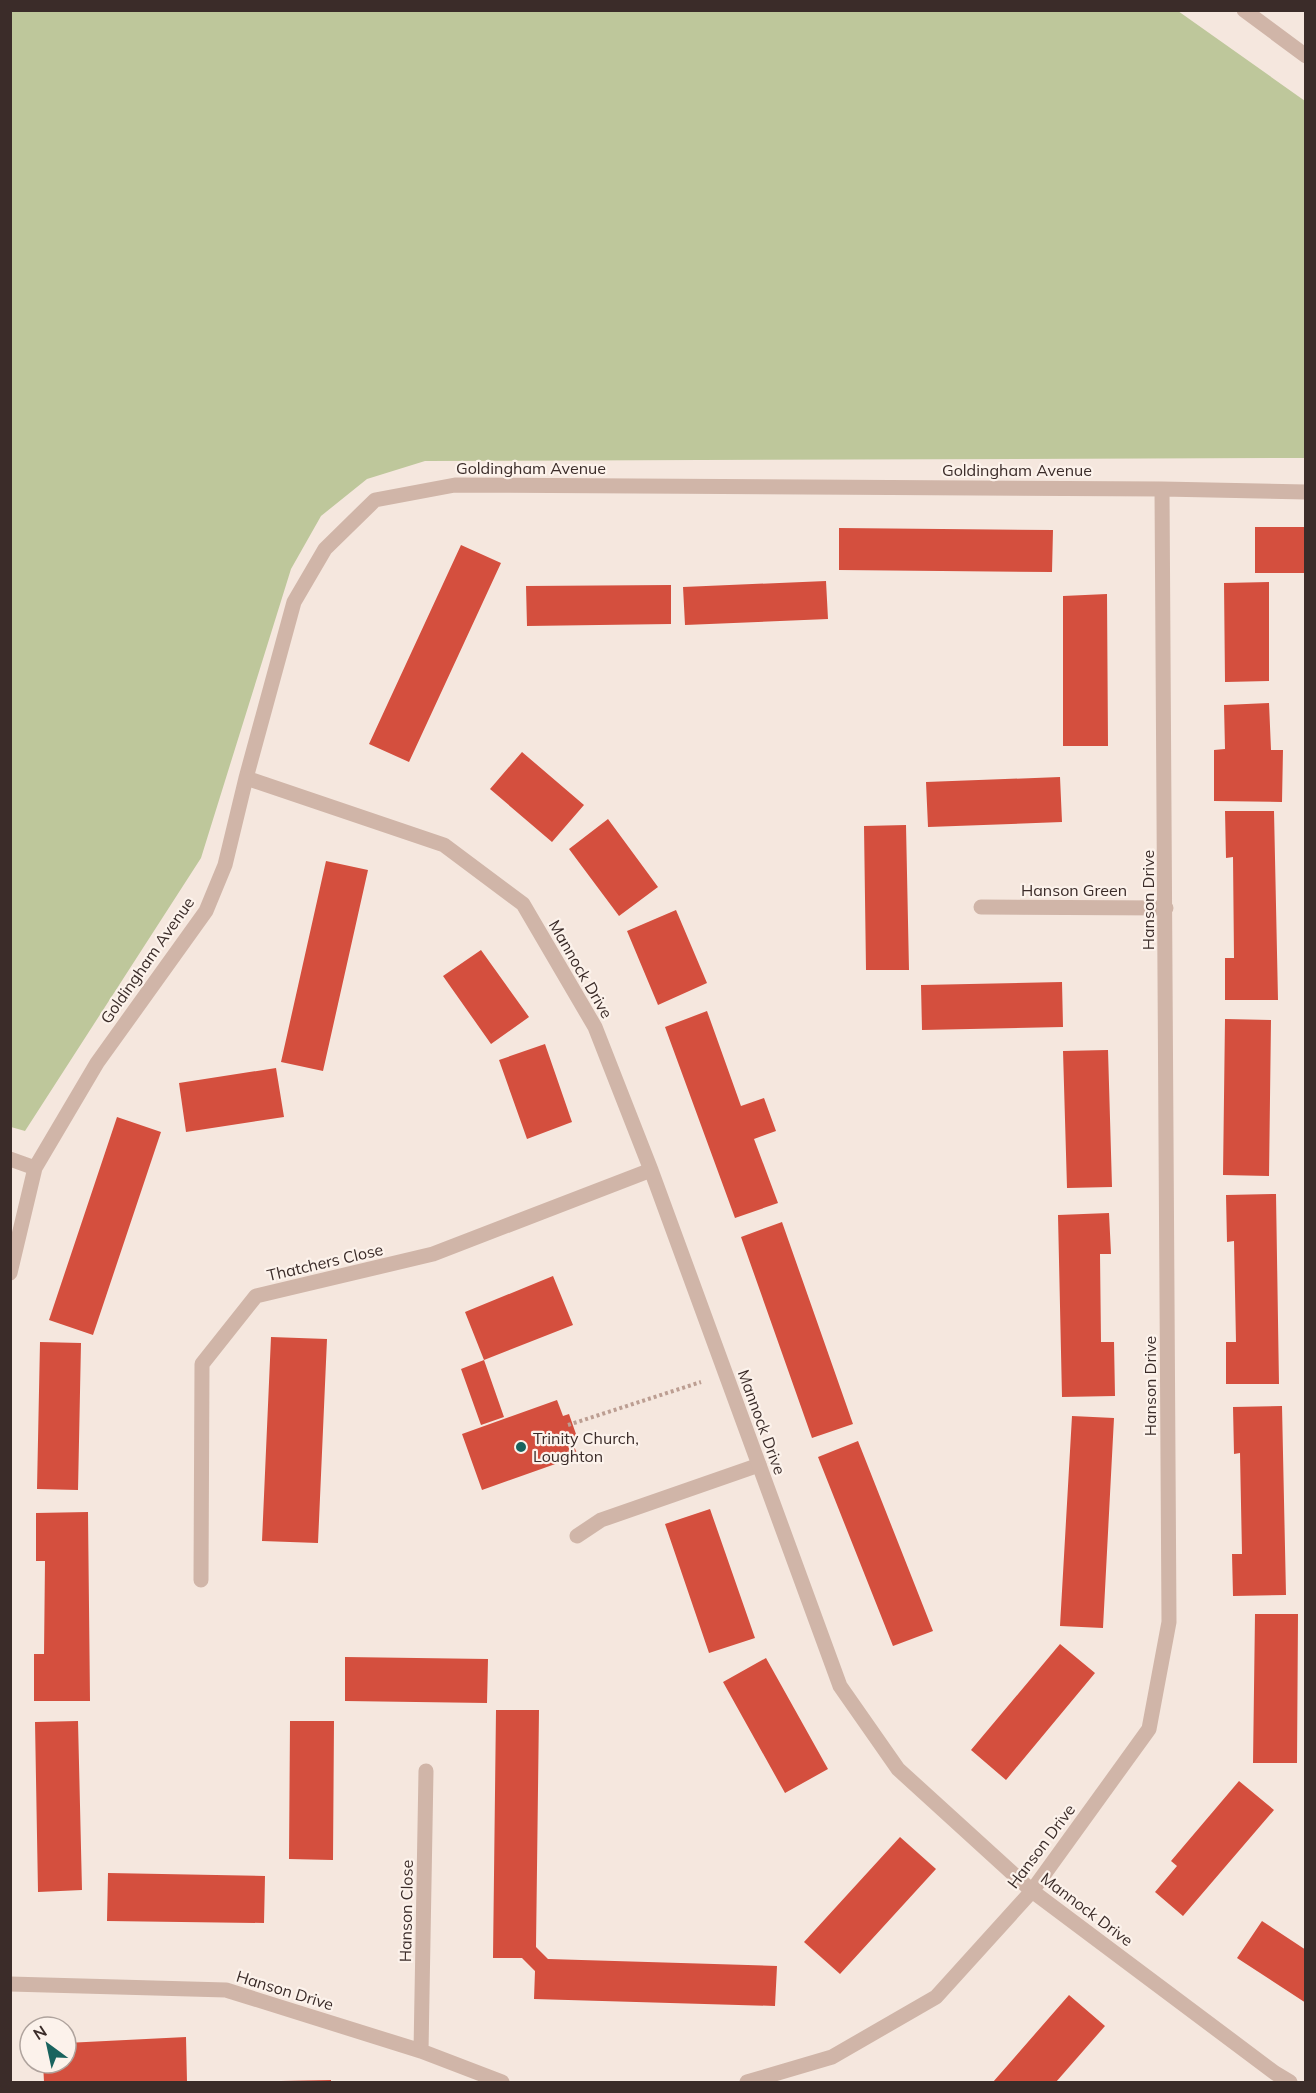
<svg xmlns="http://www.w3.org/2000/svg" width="1316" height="2093" viewBox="0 0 1316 2093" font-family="Mulish,sans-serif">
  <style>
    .green { fill: #bec79b }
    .building { fill: #d44f3e }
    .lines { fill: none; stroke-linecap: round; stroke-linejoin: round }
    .path { stroke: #bc9e92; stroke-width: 4; stroke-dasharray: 3 3; stroke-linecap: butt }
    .service { stroke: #d0b5a8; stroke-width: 15 }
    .minor { stroke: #d0b5a8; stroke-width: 15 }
    .poi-dot { fill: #19635e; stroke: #fcf2eb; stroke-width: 2 }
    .labels { text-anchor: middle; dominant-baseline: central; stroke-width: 4.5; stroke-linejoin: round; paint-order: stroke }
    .street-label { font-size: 16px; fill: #3b2c29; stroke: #fcf2eb }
    .poi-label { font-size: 16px; fill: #3b2c29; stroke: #fcf2eb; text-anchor: start }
  </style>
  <rect width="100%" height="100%" fill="#f5e7de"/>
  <path class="green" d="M10,11h1168l127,90v357l-880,3 -58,18 -46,37 -30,53 -90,289 -176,273 -14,-4z"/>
  <path class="building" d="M1255,527h51v46h-51z
    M839,528l214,2 -1,42 -213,-2z
    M461,545l40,18 -92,199 -40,-18z
    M826,581l2,38 -143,6 -2,-38z
    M1269,582v99l-44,1 -1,-99z
    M671,585v39l-144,2 -1,-40z
    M1107,594l1,152h-45v-150z
    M1269,703l2,47h12l-1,52 -68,-1v-51l11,-1 -1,-44z
    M522,752l62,53 -32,37 -62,-53z
    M1060,777l2,45 -134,5 -2,-45z
    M1225,811h49l4,189h-53v-42h9l-1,-101 -7,1z
    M608,819l50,68 -39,29 -50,-67z
    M906,825l3,145h-43l-2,-144z
    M326,861l42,9 -45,201 -42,-9z
    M676,910l31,73 -49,22 -31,-74z
    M481,950l48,67 -38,27 -48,-68z
    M1062,982l1,45 -141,3 -1,-45z
    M707,1011l34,95 23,-8 12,33 -22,8 24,64 -43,15 -70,-191z
    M1225,1019l46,1 -2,156 -46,-1z
    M545,1044l27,78 -45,17 -28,-79z
    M1108,1050l4,137 -45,1 -4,-137z
    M276,1068l8,49 -98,15 -7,-49z
    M117,1117l44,15 -68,203 -44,-15z
    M1276,1194l3,190h-53v-42h10l-2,-101 -7,1 -1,-47z
    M1109,1213l2,41h-11l1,88h13l1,54 -53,1 -4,-182z
    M782,1222l71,202 -41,14 -71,-201z
    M553,1276l20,49 -89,35 -19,-48z
    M271,1337l56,2 -9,204 -56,-2z
    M40,1342l41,1 -3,147 -41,-1z
    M484,1360l20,57 -23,8 -20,-56z
    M557,1400l6,16 6,-2 8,23 -6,2 7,17 -96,34 -20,-56z
    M1282,1406l4,189 -53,1 -1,-42h10l-2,-101 -6,1 -1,-47z
    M1072,1416l42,2 -11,210 -43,-2z
    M858,1441l75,190 -40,15 -75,-189z
    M710,1509l45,129 -46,15 -44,-129z
    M88,1512l2,189h-56v-47h10l1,-93h-9v-48z
    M1255,1614h43l-1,149h-44z
    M1060,1644l35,29 -89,107 -35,-30z
    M345,1657l143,2 -1,44 -142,-2z
    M766,1658l62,111 -43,24 -62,-111z
    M496,1710h43l-3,237 12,12 229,7 -2,40 -241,-7 1,-28 -13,-13h-29z
    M78,1721l4,169 -44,2 -3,-170z
    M290,1721h44l-1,139 -44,-1z
    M1239,1781l35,29 -91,106 -28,-24 22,-26 -6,-5z
    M900,1837l36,32 -96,105 -36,-32z
    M108,1873l157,3 -1,47 -157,-2z
    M1262,1921l44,29v53l-69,-45z
    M1069,1995l36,31 -49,56h-63z
    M186,2037l1,45h-143l-1,-19h23v-20z
    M331,2080v2h-50v-1z"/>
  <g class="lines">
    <path class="path" d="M568,1425l133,-43"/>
    <path class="service" d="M577,1536l24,-16 158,-55"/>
    <path class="minor" d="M1244,10l62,46
      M246,778l198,67 79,59 72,123 56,143 189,516 58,83 134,122 243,182 15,9
      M981,907l185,1
      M10,1159l25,9
      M10,1273l25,-105 62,-105 109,-152 19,-46 21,-87 48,-176 31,-53 50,-49 80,-15 707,4 144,3
      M201,1580l1,-216 54,-68 177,-42 218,-84
      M10,1984l216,6 195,61 81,31
      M421,2051l5,-280
      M747,2082l85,-25 104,-60 96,-106 117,-162 20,-107 -7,-1133"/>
  </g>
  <circle class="poi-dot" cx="521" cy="1447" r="6"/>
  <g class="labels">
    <g class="street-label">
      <text x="531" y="468">Goldingham Avenue</text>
      <text x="1017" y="470">Goldingham Avenue</text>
      <text x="1074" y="890">Hanson Green</text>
      <text transform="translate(1148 900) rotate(-90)">Hanson Drive</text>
      <text transform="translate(147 960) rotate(-55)">Goldingham Avenue</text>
      <text transform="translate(581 969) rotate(60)">Mannock Drive</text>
      <text transform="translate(325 1262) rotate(-13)">Thatchers Close</text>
      <text transform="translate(1150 1386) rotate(-90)">Hanson Drive</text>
      <text transform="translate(762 1422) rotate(70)">Mannock Drive</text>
      <text transform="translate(1041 1846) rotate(-53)">Hanson Drive</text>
      <text transform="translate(1087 1909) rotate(37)">Mannock Drive</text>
      <text transform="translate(406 1911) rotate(-89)">Hanson Close</text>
      <text transform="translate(285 1990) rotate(17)">Hanson Drive</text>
    </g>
    <g class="poi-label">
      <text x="533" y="1438">Trinity Church,<tspan x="533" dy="18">Loughton</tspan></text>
    </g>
  </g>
  <rect width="1316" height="2093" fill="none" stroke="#3b2c29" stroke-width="24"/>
  <g transform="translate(48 2045) rotate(327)"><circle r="28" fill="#fcf2eb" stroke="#afa39d" stroke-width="1.5"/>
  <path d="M0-4.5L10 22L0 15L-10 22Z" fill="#19635e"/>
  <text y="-9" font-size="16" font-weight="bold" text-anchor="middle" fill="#3b2c29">N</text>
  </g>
</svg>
